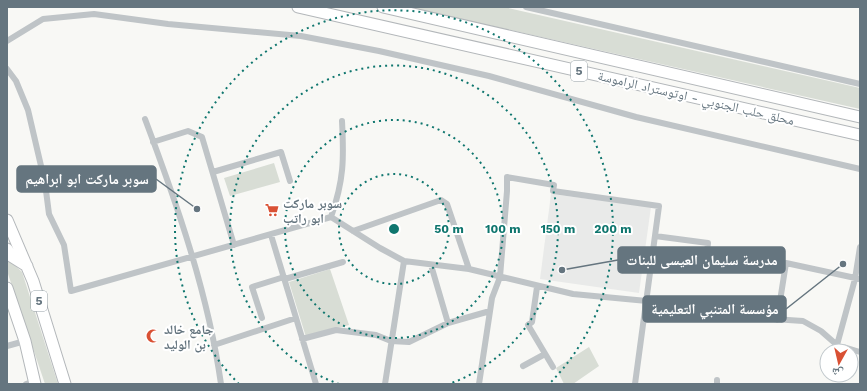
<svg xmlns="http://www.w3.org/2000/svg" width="867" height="391" viewBox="0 0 867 391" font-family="'Work Sans','Noto Naskh Arabic',sans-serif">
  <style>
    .built { fill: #e9eae9 }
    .green { fill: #d8ddd5 }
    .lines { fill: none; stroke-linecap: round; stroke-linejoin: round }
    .highway-casing { stroke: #b3b7ba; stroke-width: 13 }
    .street { stroke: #bfc4c7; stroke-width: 6 }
    .highway { stroke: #fff; stroke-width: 11 }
    .ring { fill: none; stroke: #0f766e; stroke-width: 2; stroke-dasharray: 2 4 }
    .labels { text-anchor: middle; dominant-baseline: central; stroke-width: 4; stroke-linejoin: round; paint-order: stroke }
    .shield { fill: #fff; stroke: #939ea5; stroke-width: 1 }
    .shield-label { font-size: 12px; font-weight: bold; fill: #65757f }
    .street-label { font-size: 13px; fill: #65757f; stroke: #fff }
    .poi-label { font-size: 13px; font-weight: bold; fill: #65757f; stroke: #fff; text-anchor: start }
    .centre { fill: #0f766e; stroke: #fff; stroke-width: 2 }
    .ring-label { font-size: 12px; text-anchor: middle; font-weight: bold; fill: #0f766e; stroke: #fff; stroke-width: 4; stroke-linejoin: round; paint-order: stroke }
    .leader { fill: none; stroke: #65757f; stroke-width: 1.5 }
    .callout-dot { fill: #65757f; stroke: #fff; stroke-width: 1.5 }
    .callout { fill: #65757f; stroke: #65757f; stroke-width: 1.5 }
    .callout-label { font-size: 14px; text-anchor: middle; font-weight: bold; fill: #fff }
  </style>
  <rect width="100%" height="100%" fill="#f8f8f5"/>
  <path class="built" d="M551,194l100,13 -12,86 -99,-14z"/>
  <path class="green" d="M408,7h96l356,81v21z
    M274,163l6,19 -50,14 -6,-18z
    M7,258l15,14 36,112h-13l-38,-113z
    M330,269l19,56 -43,12 -17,-55z
    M589,347l10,19 -26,18h-9l-8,-16z"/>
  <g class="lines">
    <g class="highway-casing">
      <path id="highway" d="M298,7l562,128
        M383,7l477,110
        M7,220l26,61 32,103
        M7,249l4,7 16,10
        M7,288l18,53 10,43"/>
    </g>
    <path class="street" d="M526,7l334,77
      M7,41l36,-22 51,-5 74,10 133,12 78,15 110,25 147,41 224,52
      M7,69l9,12 12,29 17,73 4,31 15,31 7,46 260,-74 49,31 24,13 65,8 104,25 74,7 113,17 43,3 18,10 16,14 23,7
      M145,119c32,85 63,174 76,265
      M153,142l35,-11 14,6 32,108
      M213,172l68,-20 9,29
      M331,217c13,-37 13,-58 11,-96
      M353,231l88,-31 6,4 22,65
      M271,235l45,149
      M655,236l53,7 -3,26
      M431,265l17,58
      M285,279l58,-17
      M537,287l-5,35 -4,3 25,42
      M262,318l-10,-31 32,-10
      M777,320l9,-57 74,16
      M302,339l34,-9 40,5 15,6 18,1 39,-19 42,-12
      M214,345l82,-27
      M837,345l18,-66 5,-32
      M7,346l18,-5
      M523,366l22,-12
      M26,384l9,-3
      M385,384l19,-123
      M479,384l13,-86 8,-21 7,-86v-14l47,8 -1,6 106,15 -24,178
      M717,384v-4"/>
    <use href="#highway" class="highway"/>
  </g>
  <g class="ring">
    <circle cx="394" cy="229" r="55"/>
    <circle cx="394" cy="229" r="109"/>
    <path d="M339 384A164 164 0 1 1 449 384"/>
    <path d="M239 384A219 219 0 1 1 549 384"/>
  </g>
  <defs>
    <g id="supermarket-bare" transform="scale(1.08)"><path d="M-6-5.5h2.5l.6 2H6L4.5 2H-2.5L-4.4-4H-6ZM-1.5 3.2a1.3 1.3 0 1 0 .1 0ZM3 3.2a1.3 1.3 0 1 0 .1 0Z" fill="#d95134" stroke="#fff" stroke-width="2.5" paint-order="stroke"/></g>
    <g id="mosque-bare" transform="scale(1.08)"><path d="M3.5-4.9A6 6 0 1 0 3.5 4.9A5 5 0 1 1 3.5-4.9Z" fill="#d95134" stroke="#fff" stroke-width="2.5" paint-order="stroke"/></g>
  </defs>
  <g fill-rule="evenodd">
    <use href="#supermarket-bare" x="272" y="210"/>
    <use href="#mosque-bare" x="153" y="336"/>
  </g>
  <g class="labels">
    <g class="shield">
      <rect x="571" y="61" width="16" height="20" rx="3"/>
      <rect x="31" y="291" width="16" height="20" rx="3"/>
    </g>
    <g class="shield-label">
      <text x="579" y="71">5</text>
      <text x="39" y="301">5</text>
    </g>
    <g class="street-label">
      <text transform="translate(696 98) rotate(13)">محلق حلب الجنوبي - اوتوستراد الراموسة</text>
    </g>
    <g class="poi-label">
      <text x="283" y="203">سوبر ماركت<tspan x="283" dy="15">ابو راتب</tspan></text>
      <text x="164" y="329">جامع خالد<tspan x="164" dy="15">بن الوليد</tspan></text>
    </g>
  </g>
  <circle cx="394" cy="229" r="6" class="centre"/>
  <g class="ring-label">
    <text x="449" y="233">50 m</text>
    <text x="503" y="233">100 m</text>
    <text x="558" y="233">150 m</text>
    <text x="613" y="233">200 m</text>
  </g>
  <path class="leader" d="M197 209L156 179M562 270L618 260M843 264L786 309"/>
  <g class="callout-dot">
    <circle cx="197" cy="209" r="4"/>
    <circle cx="562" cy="270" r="4"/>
    <circle cx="843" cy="264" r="4"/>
  </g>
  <g class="callout">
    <rect x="17" y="166" width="139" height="26" rx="4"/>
    <rect x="618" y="247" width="167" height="26" rx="4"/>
    <rect x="643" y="296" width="143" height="26" rx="4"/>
  </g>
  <g class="callout-label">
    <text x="87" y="184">سوبر ماركت ابو ابراهيم</text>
    <text x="702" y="265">مدرسة سليمان العيسى للبنات</text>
    <text x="715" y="314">مؤسسة المتنبي التعليمية</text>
  </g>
  <rect width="867" height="391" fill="none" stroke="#65757f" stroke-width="16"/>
  <g transform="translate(839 363) rotate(188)"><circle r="19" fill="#ffffff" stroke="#c1c8cc"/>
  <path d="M0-3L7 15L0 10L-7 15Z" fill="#d95134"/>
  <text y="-6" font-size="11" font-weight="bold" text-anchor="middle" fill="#65757f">ش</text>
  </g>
</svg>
